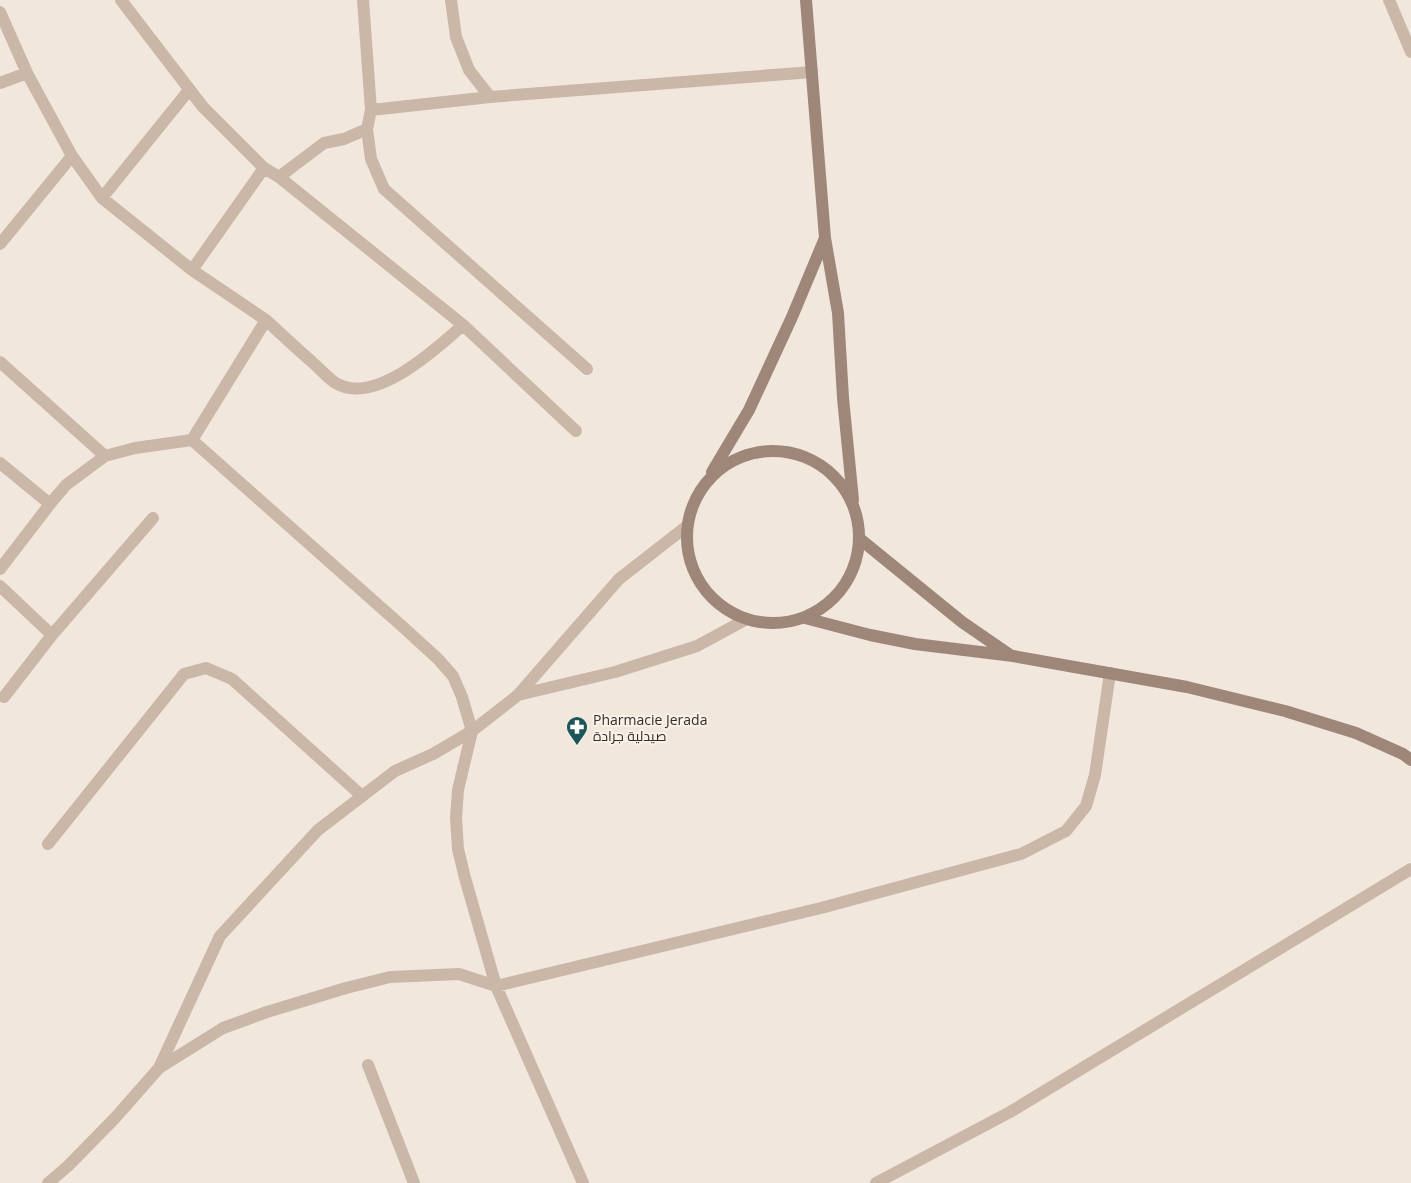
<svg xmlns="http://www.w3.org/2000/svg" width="1411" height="1183" viewBox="0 0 1411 1183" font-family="'Open Sans',Cairo,sans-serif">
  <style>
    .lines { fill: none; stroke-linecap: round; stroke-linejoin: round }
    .service { stroke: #cab7a8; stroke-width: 12 }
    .minor { stroke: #cab7a8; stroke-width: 12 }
    .tertiary { stroke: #cab7a8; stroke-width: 12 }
    .secondary { stroke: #9e8679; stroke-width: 12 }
    .labels { text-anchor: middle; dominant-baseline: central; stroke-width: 4; stroke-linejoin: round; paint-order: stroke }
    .poi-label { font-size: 14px; fill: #372c28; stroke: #faf1e9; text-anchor: start }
  </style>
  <rect width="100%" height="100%" fill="#f2e7dc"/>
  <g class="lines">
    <path class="service" d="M367,129l4,30 13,30 203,180"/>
    <path class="minor" d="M121,0l82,107 61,61
      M451,0l5,37 13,33 21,27 322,-25
      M1389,0l22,52
      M0,12l27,61 45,83 30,42 90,72
      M0,83l27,-10
      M371,110l119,-13
      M279,177l184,148 113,106
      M102,198l87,-108
      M0,244l72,-88
      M266,320c15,14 30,28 45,41 8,7 15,15 23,21 39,26 102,-33 129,-57
      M0,362l105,94
      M192,440l74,-120 -74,-50 72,-102 15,9 45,-34 20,-4 23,-10 4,-19 -8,-110
      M0,463l50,41 16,-19 39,-29 30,-8 57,-8 211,187 35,32 15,17 9,21 10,34 -14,59 -2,28 2,31 7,29 31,108 87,197
      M0,569l50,-65
      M0,586l52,49
      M4,697l48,-62 101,-117
      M48,844l136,-170 22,-6 26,11 130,117
      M368,1065l46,118
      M159,1068l64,-40 44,-16 79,-24 44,-11 69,-3 37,12 325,-78 200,-54 45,-23 20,-25 9,-31 15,-102
      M876,1183l134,-71 401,-243"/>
    <path class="tertiary" d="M518,695l97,-23 82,-26 48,-26
      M48,1183l20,-17 47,-48 44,-50 61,-132 98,-106 77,-59 38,-17 39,-23 46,-36 101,-116 68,-53"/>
    <path class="secondary" d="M806,0l19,238 13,75 5,85 10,102
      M687 537a86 86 0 1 1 172 0a86 86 0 1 1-172 0Z
      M712,472l37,-62 43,-93 33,-79
      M860,539l102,83 48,33
      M805,618l65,17 45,9 98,12 174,31 98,24 71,22 47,21 8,6"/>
  </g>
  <defs>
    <g id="pharmacy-pin" transform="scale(1.125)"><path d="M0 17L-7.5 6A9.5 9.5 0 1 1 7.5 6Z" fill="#1d5659" stroke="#faf1e9"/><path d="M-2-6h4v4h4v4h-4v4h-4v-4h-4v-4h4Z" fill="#fff"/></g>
  </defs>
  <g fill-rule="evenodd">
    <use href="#pharmacy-pin" x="577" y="727"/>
  </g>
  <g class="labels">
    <g class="poi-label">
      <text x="593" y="719">Pharmacie Jerada<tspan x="593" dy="16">صيدلية جرادة</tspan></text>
    </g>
  </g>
</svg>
